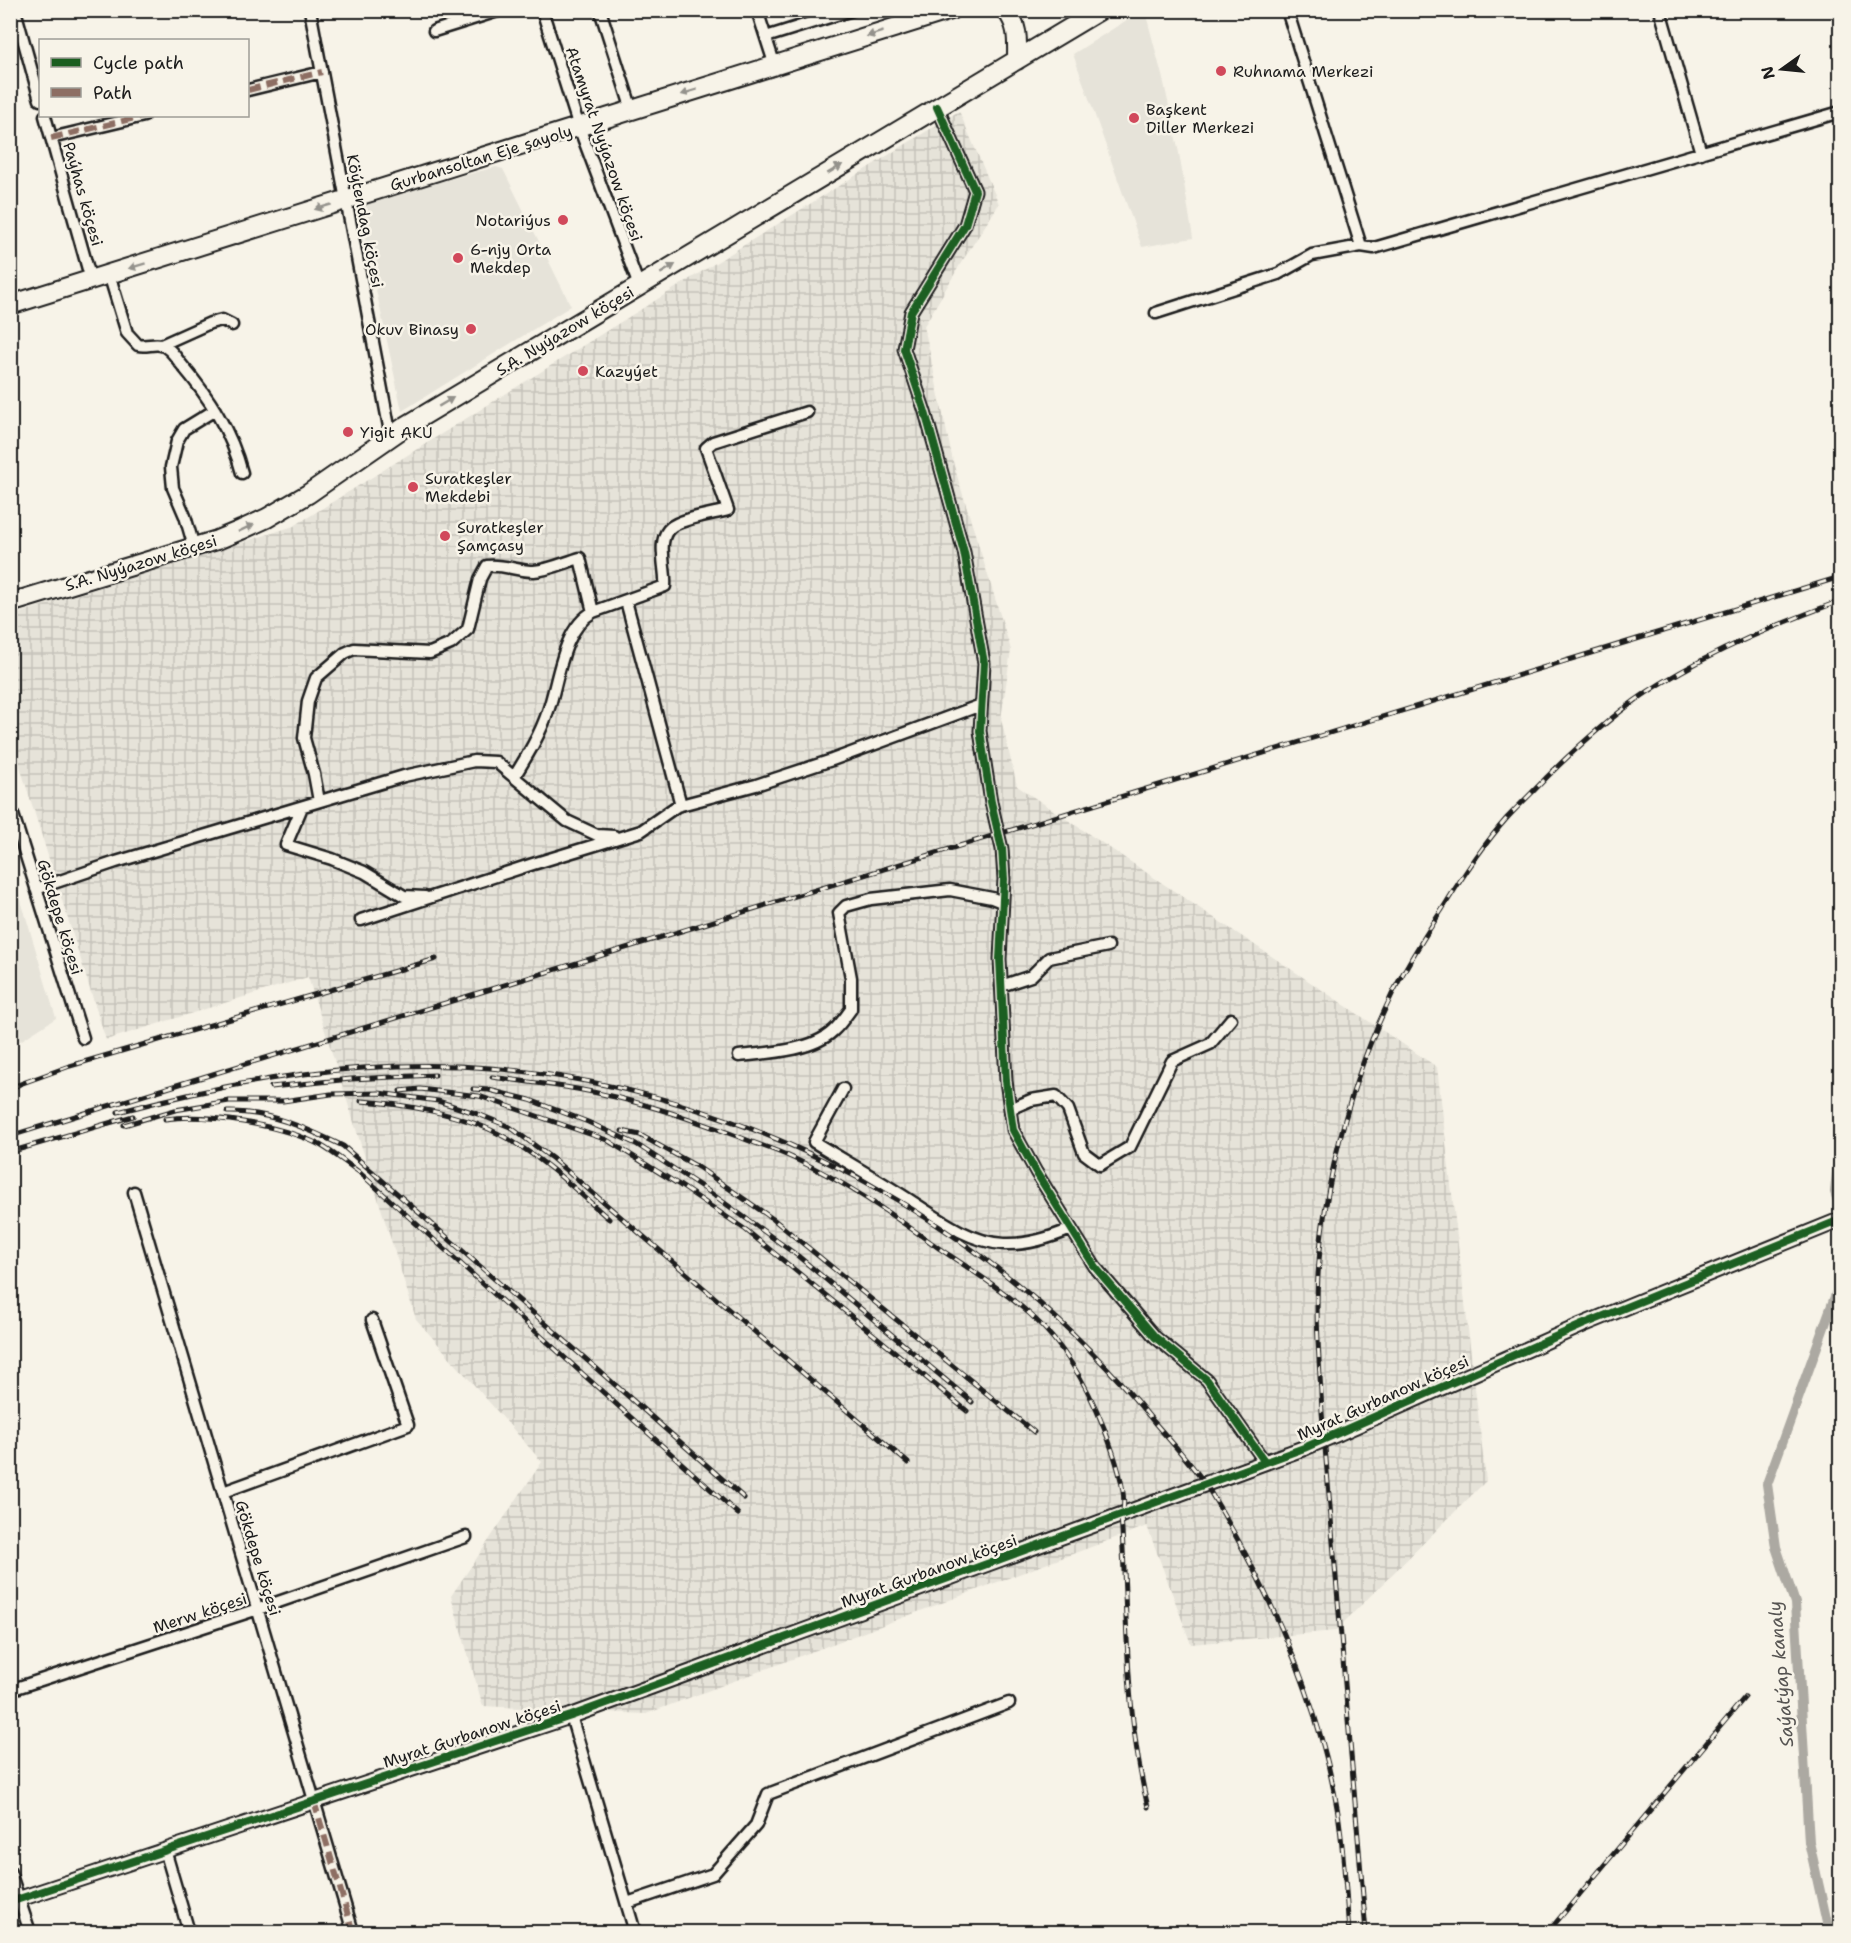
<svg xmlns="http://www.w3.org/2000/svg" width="1851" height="1943" viewBox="0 0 1851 1943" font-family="'Shantell Sans',sans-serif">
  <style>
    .built { fill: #e6e3d9 }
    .industrial { fill: url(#industrial-grid) }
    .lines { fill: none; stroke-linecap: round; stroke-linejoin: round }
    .canal { stroke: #aca9a2; stroke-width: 10 }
    .minor-casing { stroke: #1c1c1c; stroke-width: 15 }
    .tertiary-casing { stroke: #1c1c1c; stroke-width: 18 }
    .primary-casing { stroke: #1c1c1c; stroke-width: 22 }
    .minor { stroke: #f7f3e8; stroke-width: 10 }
    .tertiary { stroke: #f7f3e8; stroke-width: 14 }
    .primary { stroke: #f7f3e8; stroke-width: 18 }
    .rail-casing { stroke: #1c1c1c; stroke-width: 5 }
    .rail { stroke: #f7f3e8; stroke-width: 3; stroke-dasharray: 9; stroke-linecap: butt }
    .tertiary-bridge-casing { stroke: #1c1c1c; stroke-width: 18; stroke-linecap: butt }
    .tertiary-bridge { stroke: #f7f3e8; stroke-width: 14 }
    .quiet { stroke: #8d6e63; stroke-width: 6; stroke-dasharray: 12 6; stroke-linecap: butt }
    .cycleway-casing { stroke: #f7f3e8; stroke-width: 11 }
    .cycleway { stroke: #1b5e20; stroke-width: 8 }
    .oneway { fill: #94928c }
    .poi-dot { fill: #d1495b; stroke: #f7f3e8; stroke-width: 2 }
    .labels { text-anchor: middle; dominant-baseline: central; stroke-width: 5; stroke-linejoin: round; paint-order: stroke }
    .poi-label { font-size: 16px; fill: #1c1c1c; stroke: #f7f3e8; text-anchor: start }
    .street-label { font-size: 16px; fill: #1c1c1c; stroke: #f7f3e8 }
    .water-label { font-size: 18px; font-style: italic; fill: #565452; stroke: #f7f3e8 }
  </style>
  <defs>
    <pattern id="industrial-grid" width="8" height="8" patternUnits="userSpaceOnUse" patternTransform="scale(1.5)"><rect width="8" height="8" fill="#e6e3d9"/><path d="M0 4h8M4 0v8" fill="none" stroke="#c5c2ba"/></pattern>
  </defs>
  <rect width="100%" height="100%" fill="#f7f3e8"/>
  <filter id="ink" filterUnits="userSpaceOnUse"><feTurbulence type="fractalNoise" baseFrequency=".0167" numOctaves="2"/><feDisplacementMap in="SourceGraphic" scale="12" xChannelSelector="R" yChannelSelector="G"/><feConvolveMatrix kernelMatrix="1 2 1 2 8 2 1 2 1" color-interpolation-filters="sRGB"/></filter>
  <g filter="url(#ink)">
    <path class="built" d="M1141,11h4l19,72 15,70 14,85 -51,9 -69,-193z
      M496,167l7,2 68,137 -169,105 -43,-201v-7z
      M11,867l45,151 -45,29h-1z"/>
    <path class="industrial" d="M959,111l40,93 -38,59 -37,63 30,140 57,184 -10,69 16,67 420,281 49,414 -151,150 -144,13 -44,-118 -501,188 -163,-8 -32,-110 91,-134 -126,-143 -108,-342 -202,63 -95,-302 -1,-122 284,-90z"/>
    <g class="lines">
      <path class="canal" d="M1840,1142l-5,50 5,15
        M1829,1932l-20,-90 -14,-239 -19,-56 -9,-63 73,-201"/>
      <g class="minor-casing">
        <path id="minor" d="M310,10l81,427
          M542,10l37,117 60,159
          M600,10l32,100
          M757,10l18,56
          M1287,10l74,236
          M1660,10l41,143
          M10,12l5,-2 25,90
          M434,31l67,-21
          M766,37l86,-27
          M248,90l74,-18
          M937,107l38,84 -10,34 -54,87 -7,37 21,63 39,140 20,111 -4,68 11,71 11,47 2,30 -4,80 6,122 7,49 23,42 59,95 60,70 52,43 58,82
          M45,116l46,164
          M51,138l93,-22
          M109,274l18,59 11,12c8,2 16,-2 23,0 9,2 15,13 20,19 28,33 50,67 61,109
          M1156,313l122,-39 34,-19 49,-9 13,2 466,-136
          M161,345l49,-22 12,-3 10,5
          M194,547l-9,-31 -12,-28 -2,-21 6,-26 7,-12 31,-19
          M626,601l55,204
          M514,777c13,-21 26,-42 34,-66 11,-31 14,-82 45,-99l72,-26c1,-11 -2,-20 -2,-32 -1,-8 0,-20 7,-26 11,-10 44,-14 58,-18l-22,-62 7,-6 94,-30
          M319,801l-5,-27 -10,-36 4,-37 8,-23 29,-25 9,-4 76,4 21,-9 17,-15 12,-50 7,-13c16,-2 31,5 47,5 15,-1 32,-9 46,-13l13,54
          M10,805l73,233
          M302,807l-16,38 46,14 32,13 40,24 21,1
          M36,889l80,-27 288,-86 70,-15 22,1 71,59 30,14 17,1
          M361,920l172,-56 108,-33 36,-25 79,-21 76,-25 149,-55
          M1001,986l30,-10 18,-18 59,-12
          M739,1056c28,-3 73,-5 94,-25 7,-6 13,-15 18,-22v-31l-12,-65 7,-7 25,-7 79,-9 42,8 10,4
          M843,1089l-29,53c28,17 56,33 83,50 33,20 68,50 107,52 23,1 46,-6 67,-15
          M1010,1109l21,-9 25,-4 12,13 16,44 16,12 30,-18 42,-86 38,-17 21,-25
          M134,1192l219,740
          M223,1492l185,-67 -36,-105
          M10,1690l248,-81 208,-72
          M571,1716l64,216
          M165,1850l24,82
          M10,1872l20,60
          M627,1903l86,-29 43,-49 12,-31 241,-91"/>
      </g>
      <g class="tertiary-casing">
        <path id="tertiary" d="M1339,1433l243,-108 258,-105
          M10,1902l561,-186 733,-268"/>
      </g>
      <g class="primary-casing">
        <path id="primary" d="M1006,10c13,16 11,31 11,50
          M10,305l941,-295
          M10,603l207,-63 24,-10 26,-12 41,-24 98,-68 694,-416"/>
      </g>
      <use href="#minor" class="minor"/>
      <use href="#tertiary" class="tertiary"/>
      <use href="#primary" class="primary"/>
      <g class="rail-casing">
        <path id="rail" d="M492,1077c28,4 57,7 85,12 57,10 112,29 165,49 17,7 35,12 51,20 54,24 102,59 150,93 30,20 61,40 88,64 33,30 57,72 73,113 7,18 27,70 17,87 7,98 3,196 27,292
          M271,1087l80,-8 84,-4
          M10,1089l10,-5 50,-18 366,-107
          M473,1089l16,1 41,10 58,22 48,22 72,47 90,65 174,146
          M400,1091l20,-2 59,7 128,44 71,44 68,46 221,181
          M361,1101c43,3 100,13 138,33 41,21 76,55 110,85
          M118,1112c121,-32 246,-54 372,-44 257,21 503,154 664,354 18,21 39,43 54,66 60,99 111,210 130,325 6,40 8,80 11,119
          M227,1112c42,-1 79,16 116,34l401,352
          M165,1119c43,-6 117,6 155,26 14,8 26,18 39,27l379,342
          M124,1125l51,-15 54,-9h54l48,-7 48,-1 59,8 40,13 32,13 43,32 355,304
          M622,1131l18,4 58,32 75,52 261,213
          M10,1136l1830,-559
          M10,1152l123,-36
          M1366,1932l-44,-520c-2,-45 -7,-91 -4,-137 5,-87 32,-193 70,-272 15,-33 36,-65 55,-95 19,-31 40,-63 64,-90 13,-14 27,-27 40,-41 34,-34 72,-68 113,-93 57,-35 118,-60 180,-83
          M1548,1932l197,-235"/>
      </g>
      <use href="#rail" class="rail"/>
      <g class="tertiary-bridge-casing">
        <path id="tertiary-bridge" d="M1304,1448l35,-15"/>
      </g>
      <use href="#tertiary-bridge" class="tertiary-bridge"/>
      <path class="quiet" d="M248,90l74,-18
        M51,138l93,-22
        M314,1801l39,131"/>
      <g class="cycleway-casing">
        <path id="cycleway" d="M937,107l38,84 -10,34 -54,87 -7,37 21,63 39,140 20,111 -4,68 11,71 11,47 2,30 -4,80 6,122 7,49 23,42 59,95 60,70 52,43 58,82
          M10,1902l561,-186 733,-268 278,-123 258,-105"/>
      </g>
      <use href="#cycleway" class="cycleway"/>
    </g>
    <defs><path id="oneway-solid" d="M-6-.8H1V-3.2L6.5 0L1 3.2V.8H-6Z" transform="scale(1.5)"/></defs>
    <g class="oneway">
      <use href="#oneway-solid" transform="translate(875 34) rotate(163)"/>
      <use href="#oneway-solid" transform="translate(689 92) rotate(163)"/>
      <use href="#oneway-solid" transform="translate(835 169) rotate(-31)"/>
      <use href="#oneway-solid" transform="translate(323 207) rotate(163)"/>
      <use href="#oneway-solid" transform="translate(137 266) rotate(163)"/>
      <use href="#oneway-solid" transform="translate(668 269) rotate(-31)"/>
      <use href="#oneway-solid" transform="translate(446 402) rotate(-31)"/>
      <use href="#oneway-solid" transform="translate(246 528) rotate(-25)"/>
    </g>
  </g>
  <g class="poi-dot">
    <circle cx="1221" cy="71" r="6"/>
    <circle cx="1134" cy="118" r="6"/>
    <circle cx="563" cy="220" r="6"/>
    <circle cx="458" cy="258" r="6"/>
    <circle cx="471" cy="329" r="6"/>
    <circle cx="583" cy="371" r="6"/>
    <circle cx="348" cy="432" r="6"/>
    <circle cx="413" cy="487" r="6"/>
    <circle cx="445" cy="536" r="6"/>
  </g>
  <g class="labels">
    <g class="poi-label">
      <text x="1233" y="71">Ruhnama Merkezi</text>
      <text x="1146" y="109">Başkent<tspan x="1146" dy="18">Diller Merkezi</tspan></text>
      <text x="551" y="220" text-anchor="end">Notariýus</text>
      <text x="470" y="249">6-njy Orta<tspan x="470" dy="18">Mekdep</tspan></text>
      <text x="459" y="329" text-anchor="end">Okuv Binasy</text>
      <text x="595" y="371">Kazyýet</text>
      <text x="360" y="432">Yigit AKU</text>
      <text x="425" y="478">Suratkeşler<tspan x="425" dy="18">Mekdebi</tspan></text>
      <text x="457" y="527">Suratkeşler<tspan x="457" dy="18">Şamçasy</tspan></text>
    </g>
    <g class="street-label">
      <text transform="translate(604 144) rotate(71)">Atamyrat Nyýazow köçesi</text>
      <text transform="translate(481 158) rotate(-17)">Gurbansoltan Eje şayoly</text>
      <text transform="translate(83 194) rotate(74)">Paýhas köçesi</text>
      <text transform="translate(365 221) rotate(79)">Köýtendag köçesi</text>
      <text transform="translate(565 331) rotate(-31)">S.A. Nyýazow köçesi</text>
      <text transform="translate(141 563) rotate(-17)">S.A. Nyýazow köçesi</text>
      <text transform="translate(60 917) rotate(73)">Gökdepe köçesi</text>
      <text transform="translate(1383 1398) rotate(-24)">Myrat Gurbanow köçesi</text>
      <text transform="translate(258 1558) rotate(73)">Gökdepe köçesi</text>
      <text transform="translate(929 1571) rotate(-20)">Myrat Gurbanow köçesi</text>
      <text transform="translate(200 1613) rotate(-18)">Merw köçesi</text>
      <text transform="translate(472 1734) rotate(-18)">Myrat Gurbanow köçesi</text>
    </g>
    <g class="water-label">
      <text transform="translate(1781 1674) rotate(-95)">Saýatýap kanaly</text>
    </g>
  </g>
  <rect width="1851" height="1943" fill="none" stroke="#f7f3e8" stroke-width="36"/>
  <rect x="18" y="18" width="1815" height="1907" fill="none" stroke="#1c1c1c" stroke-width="2" filter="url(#ink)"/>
  <rect x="39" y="39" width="210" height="78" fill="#f7f3e8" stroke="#9f9d96" stroke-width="1.5"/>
  <rect x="51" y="58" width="30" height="9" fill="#1b5e20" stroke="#9f9d96" stroke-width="1.5"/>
  <text x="93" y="69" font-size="18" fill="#1c1c1c">Cycle path</text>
  <rect x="51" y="88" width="30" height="9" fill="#8d6e63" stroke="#9f9d96" stroke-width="1.5"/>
  <text x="93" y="99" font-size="18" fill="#1c1c1c">Path</text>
  <g transform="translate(1782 69) rotate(255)" stroke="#f7f3e8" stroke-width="4.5" paint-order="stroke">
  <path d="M0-4.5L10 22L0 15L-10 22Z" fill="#1c1c1c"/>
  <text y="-9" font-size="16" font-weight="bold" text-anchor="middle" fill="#1c1c1c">N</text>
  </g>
</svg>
